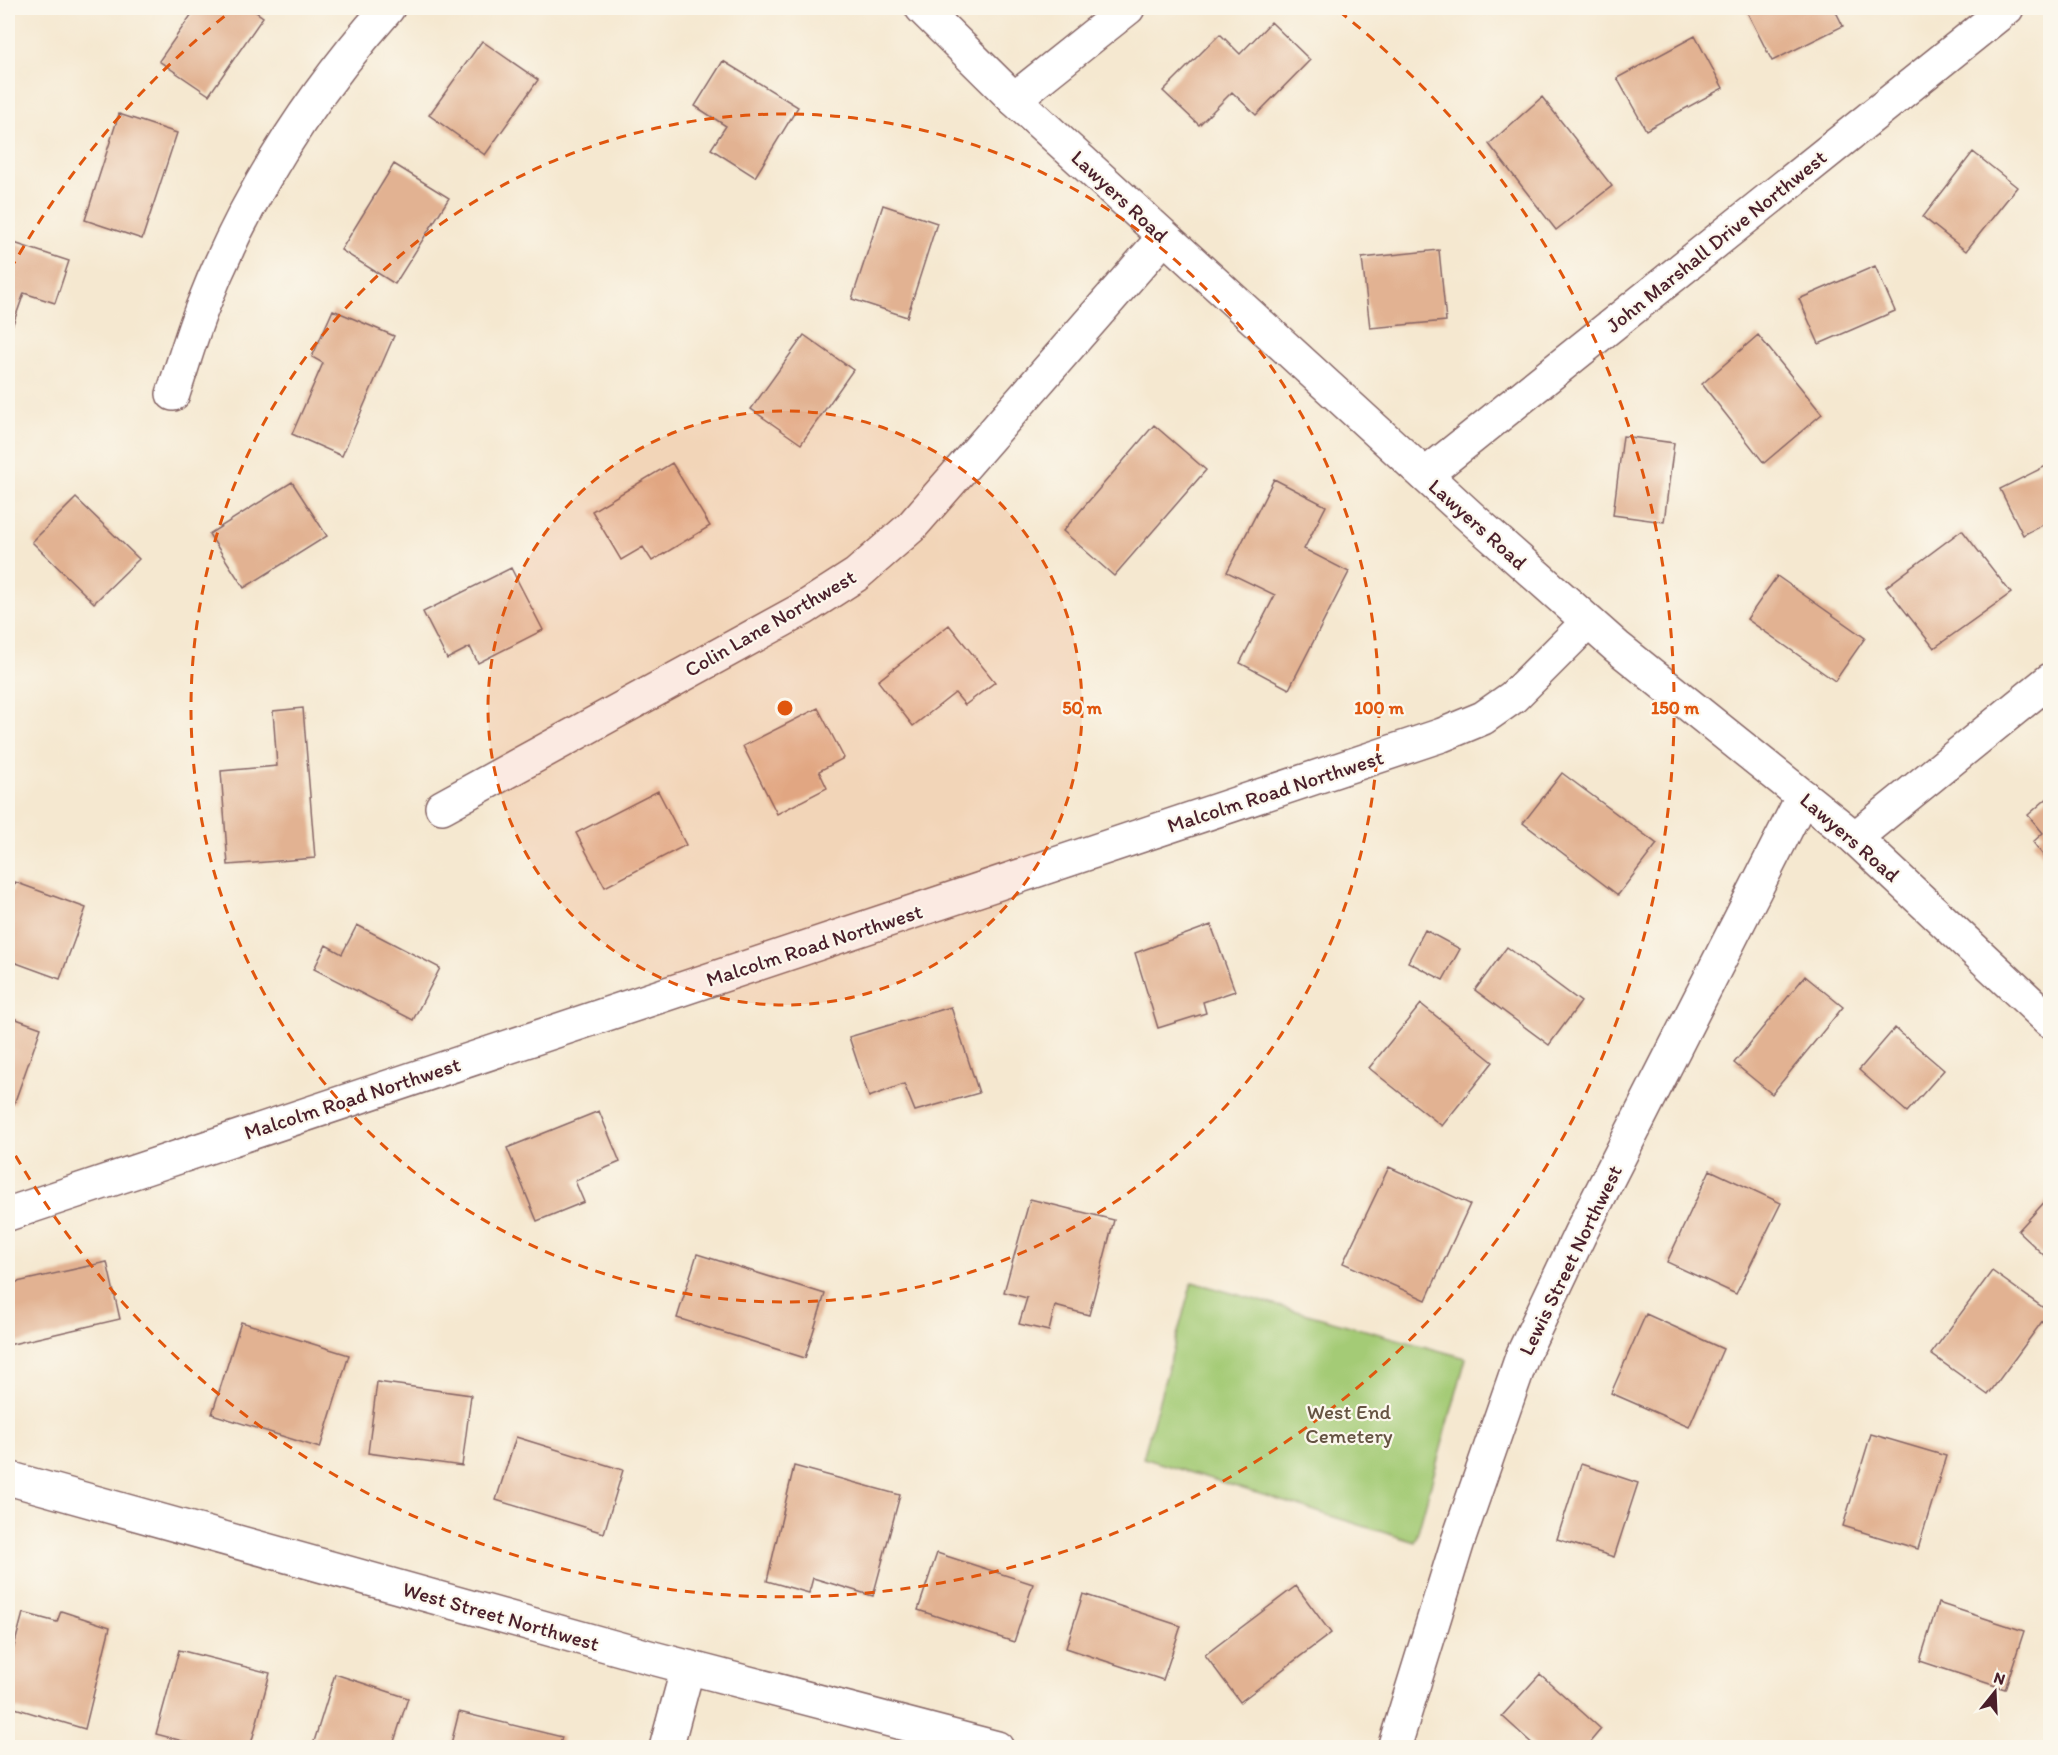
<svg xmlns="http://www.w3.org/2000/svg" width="2058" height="1755" viewBox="0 0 2058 1755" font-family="Itim,sans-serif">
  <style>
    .green { fill: #a4cb76; stroke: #777550; stroke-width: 1.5 }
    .building { fill: #e2b292 }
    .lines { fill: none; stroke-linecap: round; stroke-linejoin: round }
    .street-casing { stroke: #866565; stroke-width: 36 }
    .secondary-casing { stroke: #866565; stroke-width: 36 }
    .primary-casing { stroke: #866565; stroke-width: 36 }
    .street { stroke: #fff; stroke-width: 33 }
    .secondary { stroke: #fff; stroke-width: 33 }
    .primary { stroke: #fff; stroke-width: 33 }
    .ring { fill: none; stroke: #e0560e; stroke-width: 3; stroke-dasharray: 10 8 }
    .labels { text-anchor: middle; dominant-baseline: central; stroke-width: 4.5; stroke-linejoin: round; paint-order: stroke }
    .street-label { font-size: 21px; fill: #4a1f2b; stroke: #fbf7ec }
    .park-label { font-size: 21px; fill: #655342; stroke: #fbf7ec }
    .centre { fill: #e0560e; stroke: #fbf7ec; stroke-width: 3 }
    .ring-label { font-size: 18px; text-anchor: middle; font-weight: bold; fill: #e0560e; stroke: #fbf7ec; stroke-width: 4.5; stroke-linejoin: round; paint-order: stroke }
  </style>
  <rect width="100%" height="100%" fill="#fbf7ec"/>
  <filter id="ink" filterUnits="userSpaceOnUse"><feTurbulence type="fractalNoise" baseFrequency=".0167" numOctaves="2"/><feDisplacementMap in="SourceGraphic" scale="12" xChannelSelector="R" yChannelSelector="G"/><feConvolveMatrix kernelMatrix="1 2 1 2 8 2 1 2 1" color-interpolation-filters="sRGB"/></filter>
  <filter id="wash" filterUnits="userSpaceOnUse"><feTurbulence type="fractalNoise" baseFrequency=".008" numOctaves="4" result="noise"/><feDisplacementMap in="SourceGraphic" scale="24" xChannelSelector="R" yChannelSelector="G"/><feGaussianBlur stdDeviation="1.35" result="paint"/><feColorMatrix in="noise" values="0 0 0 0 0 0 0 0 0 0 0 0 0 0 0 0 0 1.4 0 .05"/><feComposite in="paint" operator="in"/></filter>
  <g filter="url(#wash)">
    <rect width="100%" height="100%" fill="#f5e8d0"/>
    <path class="green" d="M1192,1282l274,76 -51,184 -272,-84z"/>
    <g id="blocks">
      <path class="building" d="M196,8h54l13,9 -54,78 -50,-34z
        M1745,8h89l9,18 -71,35z
        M1271,22l39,38 -54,55 -24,-23 -33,33 -36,-34 57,-57 20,20z
        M1695,36l28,52 -77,42 -29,-52z
        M482,41l56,39 -53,75 -56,-40z
        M723,61l75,46 -43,70 -44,-28 15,-23 -31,-20z
        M1542,97l70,89 -56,44 -67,-86z
        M119,114l58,19 -35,106 -57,-19z
        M1973,152l44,35 -51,64 -43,-34z
        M394,164l55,34 -54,86 -54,-34z
        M883,205l54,18 -30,94 -55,-18z
        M8,241l61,20 -14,42 -31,-10 -11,31 -5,-2z
        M1439,250l7,71 -76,7 -8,-70z
        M1875,266l20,45 -76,33 -20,-45z
        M333,310l61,26 -52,120 -50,-22 31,-71 -11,-6z
        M804,335l49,35 -52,74 -50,-35z
        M1758,335l64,79 -58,49 -62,-79z
        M1154,425l52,45 -92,106 -51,-45z
        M1623,436l51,7 -10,79 -51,-7z
        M672,463l38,63 -58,35 -9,-14 -22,13 -29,-49z
        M2050,464v57l-27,14 -23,-46z
        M1274,479l52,27 -22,43 45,23 -60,117 -49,-26 35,-68 -48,-23z
        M292,482l35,54 -83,52 -35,-54z
        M76,498l63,61 -45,44 -62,-61z
        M1962,530l49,63 -77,55 -48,-61z
        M511,568l32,62 -65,33 -8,-16 -23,12 -24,-47z
        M1777,576l88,62 -30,43 -88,-62z
        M949,625l46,57 -30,23 -10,-12 -42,33 -35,-45z
        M303,708l12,150 -87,7 -7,-94 56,-5 -4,-55z
        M818,708l26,50 -25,13 8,17 -50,26 -34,-68z
        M1562,773l95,71 -39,51 -95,-72z
        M658,791l28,54 -81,42 -29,-54z
        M2050,796v68l-17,-22 10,-9 -15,-18z
        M15,882l71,26 -26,71 -52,-19v-57z
        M357,925l83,43 -27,52 -99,-51 12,-24 16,9z
        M1211,925l24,66 -32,11 3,11 -48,15 -23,-75z
        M1425,930l35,19 -17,31 -35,-18z
        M1507,947l74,55 -32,43 -74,-55z
        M1805,976l38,31 -71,87 -38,-31z
        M1421,1004l72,58 -51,64 -73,-58z
        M951,1007l28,86 -64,18 -11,-27 -35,13 -20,-60z
        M8,1016l33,12 -27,76 -6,-2z
        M1895,1028l49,42 -37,42 -48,-42z
        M599,1111l21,51 -45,19 9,21 -47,19 -30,-73z
        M1389,1167l81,37 -44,96 -83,-37z
        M1710,1170l71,33 -45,91 -69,-32z
        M2050,1196v65l-32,-30z
        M1030,1199l84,21 -25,95 -34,-9 -6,25 -30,-7 8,-26 -23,-6z
        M697,1254l128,40 -20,64 -128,-40z
        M107,1262l13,57 -112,26v-61z
        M1992,1271l57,41 -61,83 -57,-41z
        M1646,1314l77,35 -34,78 -78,-34z
        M241,1322l108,33 -29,93 -108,-34z
        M377,1382l94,13 -9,71 -94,-13z
        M1871,1434l75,22 -28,93 -75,-23z
        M516,1437l107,33 -19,63 -108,-33z
        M1581,1464l57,19 -24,74 -57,-18z
        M794,1466l106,29 -27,101 -60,-18 -4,15 -42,-12z
        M937,1553l96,31 -19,58 -96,-32z
        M1296,1586l35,47 -91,69 -35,-47z
        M1083,1594l98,32 -18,54 -97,-32z
        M1938,1603l86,28 -19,58 -85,-28z
        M61,1611l49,16 -25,102 -77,-23v-37l15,-56 34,9z
        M179,1650l91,23 -20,75h-41l-53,-14z
        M335,1674l73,24 -16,50h-80z
        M1540,1674l61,55 -16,19h-48l-35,-32z
        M459,1712l103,25 -3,11h-109z"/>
    </g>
  </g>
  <g filter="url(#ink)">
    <use href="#blocks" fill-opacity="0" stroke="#866565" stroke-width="1.5"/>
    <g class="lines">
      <g class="street-casing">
        <path id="street" d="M1014,99l114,-91
          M173,394c10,-29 18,-58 29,-86 43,-111 108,-212 186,-300
          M1425,475l582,-467
          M442,807l361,-198 53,-34 55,-48 253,-290
          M1855,838l195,-158
          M8,1478l641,179 348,91
          M666,1748l22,-81
          M1394,1748l64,-207 65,-187 57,-120 223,-438"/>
      </g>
      <g class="secondary-casing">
        <path id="secondary" d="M8,1214l1434,-479 41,-17 30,-21 75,-75"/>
      </g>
      <g class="primary-casing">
        <path id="primary" d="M922,8l92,91 461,422 142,126 238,191 195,183"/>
      </g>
      <use href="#street" class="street"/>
      <use href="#secondary" class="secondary"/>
      <use href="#primary" class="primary"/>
    </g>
  </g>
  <circle cx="785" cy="708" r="297" fill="#e0560e" fill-opacity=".12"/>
  <g class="ring">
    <circle cx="785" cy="708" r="297"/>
    <circle cx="785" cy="708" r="594"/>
    <path d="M10 270A890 890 0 0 1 231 11M1339 11A890 890 0 1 1 10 1146"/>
  </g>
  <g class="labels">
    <g class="street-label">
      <text transform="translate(1120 196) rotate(43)">Lawyers Road</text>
      <text transform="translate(1716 241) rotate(-39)">John Marshall Drive Northwest</text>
      <text transform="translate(1478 524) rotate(42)">Lawyers Road</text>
      <text transform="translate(770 623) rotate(-30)">Colin Lane Northwest</text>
      <text transform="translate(1275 791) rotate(-18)">Malcolm Road Northwest</text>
      <text transform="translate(1850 837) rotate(41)">Lawyers Road</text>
      <text transform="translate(814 945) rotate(-18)">Malcolm Road Northwest</text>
      <text transform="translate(352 1098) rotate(-18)">Malcolm Road Northwest</text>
      <text transform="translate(1570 1260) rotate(-64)">Lewis Street Northwest</text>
      <text transform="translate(501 1616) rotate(16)">West Street Northwest</text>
    </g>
    <g class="park-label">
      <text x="1349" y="1411">West End<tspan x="1349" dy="24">Cemetery</tspan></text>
    </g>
  </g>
  <circle cx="785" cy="708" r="9" class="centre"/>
  <g class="ring-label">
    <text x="1082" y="714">50 m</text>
    <text x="1379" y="714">100 m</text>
    <text x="1675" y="714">150 m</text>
  </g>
  <rect width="2058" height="1755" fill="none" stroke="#fbf7ec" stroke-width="30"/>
  <g transform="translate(1995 1692) rotate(18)" stroke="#fbf7ec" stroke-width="4.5" paint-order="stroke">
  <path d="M0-4.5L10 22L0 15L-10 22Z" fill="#4a1f2b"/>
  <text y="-9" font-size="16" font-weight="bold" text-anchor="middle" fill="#4a1f2b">N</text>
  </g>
</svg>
